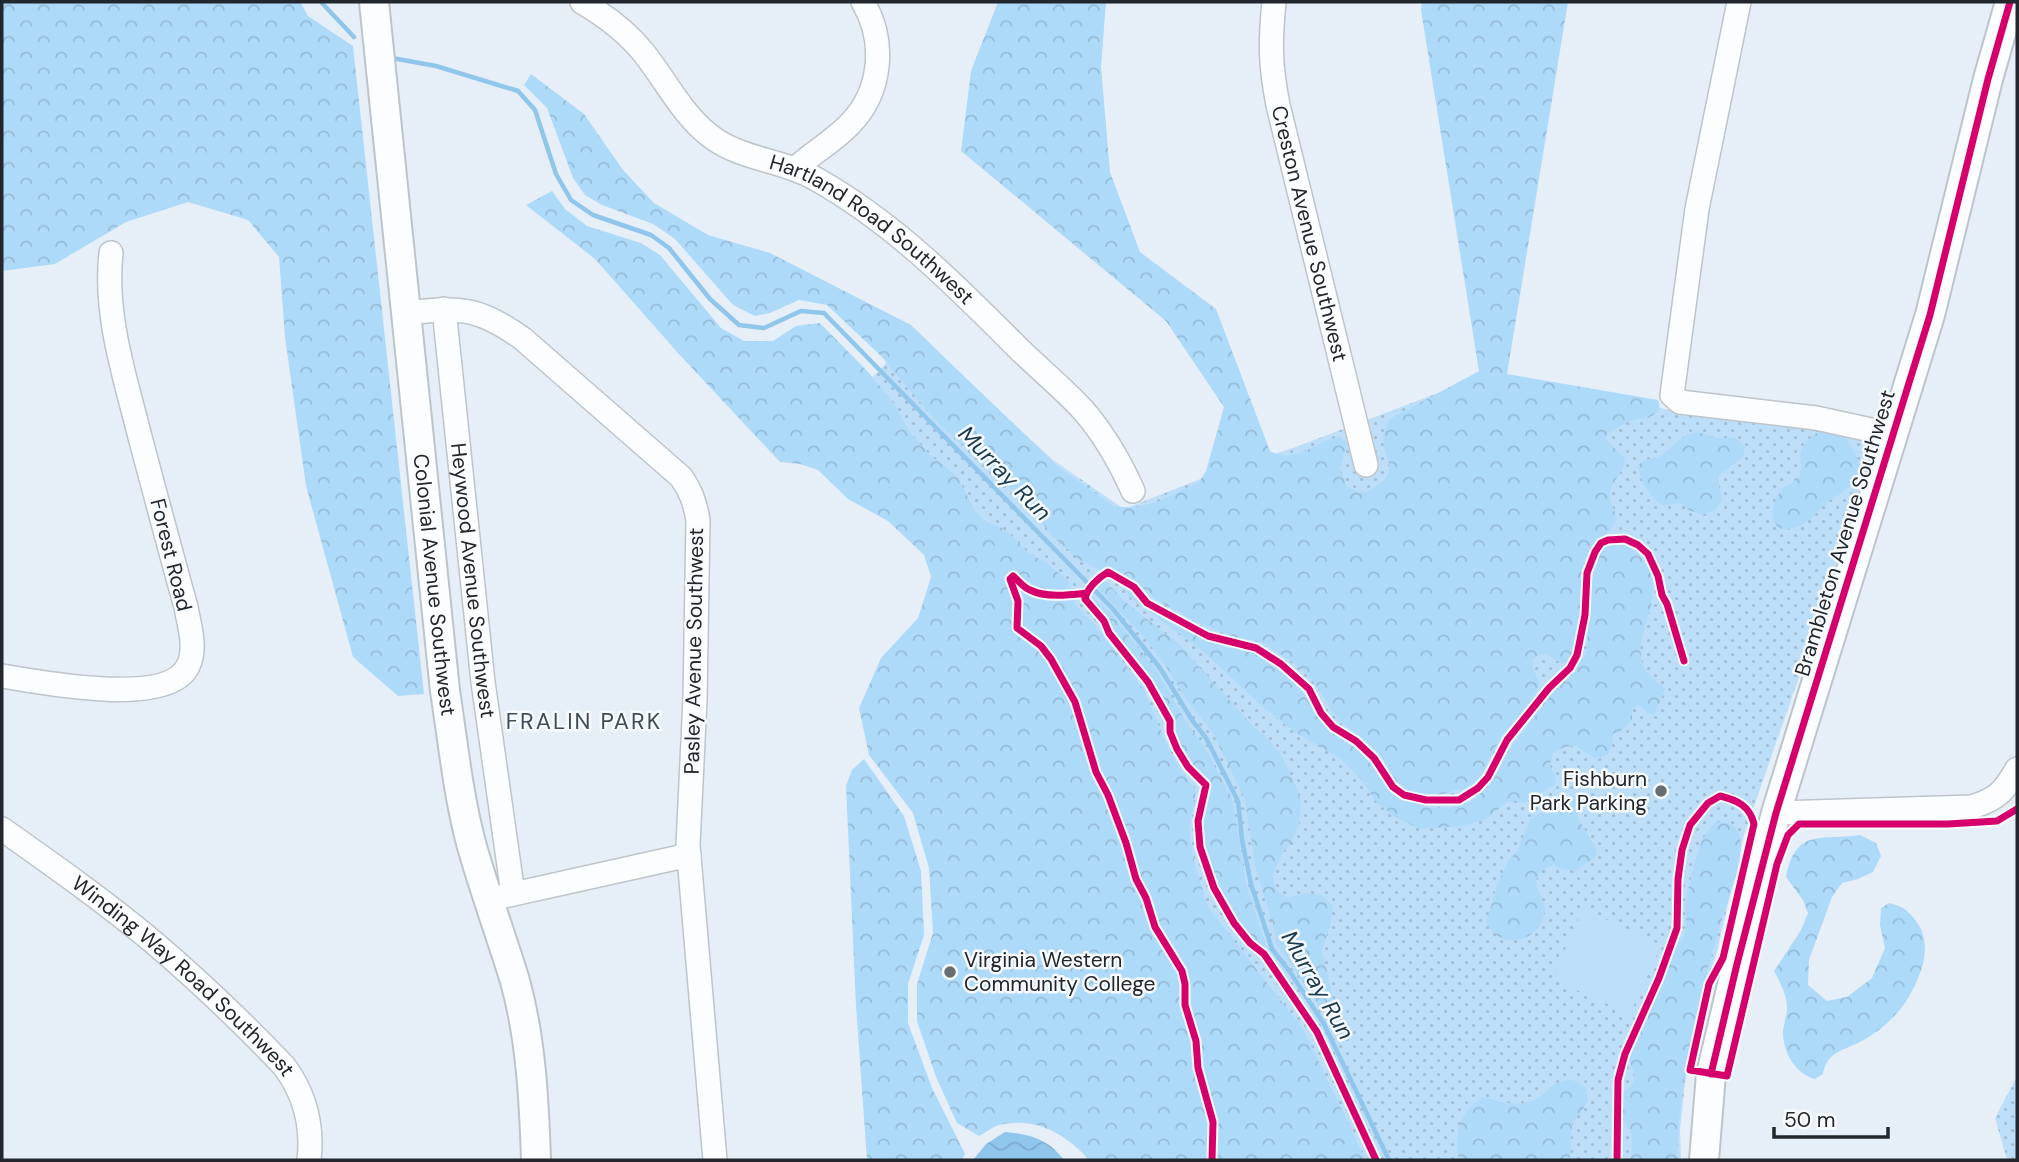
<svg xmlns="http://www.w3.org/2000/svg" width="2019" height="1162" viewBox="0 0 2019 1162" font-family="'DM Sans',sans-serif">
  <style>
    .green { fill: url(#green-dots) }
    .forest { fill: url(#forest-crowns) }
    .pitch { fill: #bddef8 }
    .water { fill: url(#water-waves) }
    .lines { fill: none; stroke-linecap: round; stroke-linejoin: round }
    .stream { stroke: #91c6ec; stroke-width: 4.5 }
    .minor-casing { stroke: #bdc5cb; stroke-width: 26 }
    .major-casing { stroke: #bdc5cb; stroke-width: 32 }
    .minor { stroke: #fbfdfe; stroke-width: 23 }
    .major { stroke: #fbfdfe; stroke-width: 28 }
    .cycleway-casing { stroke: #f8fbfe; stroke-width: 11 }
    .cycleway { stroke: #d6006c; stroke-width: 7 }
    .poi-dot { fill: #666d73; stroke: #f8fbfe; stroke-width: 2.5 }
    .labels { text-anchor: middle; dominant-baseline: central; stroke-width: 5; stroke-linejoin: round; paint-order: stroke }
    .street-label { font-size: 21px; fill: #21272c; stroke: #f8fbfe }
    .poi-label { font-size: 21px; fill: #21272c; stroke: #f8fbfe; text-anchor: end }
    .water-label { font-size: 23px; font-style: italic; fill: #1a3a50; stroke: #f8fbfe }
    .neighbourhood-label { font-size: 23px; letter-spacing: 2px; fill: #3f4d58; stroke: #f8fbfe }
  </style>
  <defs>
    <pattern id="green-dots" width="8" height="8" patternUnits="userSpaceOnUse" patternTransform="scale(1.75)"><rect width="8" height="8" fill="#bddef8"/><path d="M2 2h.1M6 6h.1" fill="none" stroke="#a2bed5" stroke-width="1.8" stroke-linecap="round"/></pattern>
    <pattern id="forest-crowns" width="20" height="18" patternUnits="userSpaceOnUse" patternTransform="scale(1.75)"><rect width="20" height="18" fill="#aedafa"/><path d="M2 6a3 3 0 1 1 6 0M12 15a3 3 0 1 1 6 0" fill="none" stroke="#95bbd6"/></pattern>
    <pattern id="water-waves" width="16" height="10" patternUnits="userSpaceOnUse" patternTransform="scale(1.75)"><rect width="16" height="10" fill="#91c6ec"/><path d="M0 5q4-4 8 0t8 0" fill="none" stroke="#7daacb"/></pattern>
  </defs>
  <rect width="100%" height="100%" fill="#e6eff7"/>
  <path class="green" d="M916,333l137,127 71,49 84,-33 85,-28 187,-71 168,27 24,7 62,10 61,4 80,15 -64,203 -67,192 -28,120 -17,56 -14,72 -5,46 1,31h-566l-157,-575 -121,-172z
    M2017,1076v84h-10l-12,-42z"/>
  <path class="forest" d="M2,2h298l8,14 45,30 71,648 -26,2 -45,-39 -47,-171 -21,-149 -6,-80 -31,-37 -60,-18 -62,20 -71,42 -53,7z
    M998,2h108l-5,65 9,105 30,80 76,57 54,142c27,14 45,-11 71,-14l6,6 -7,26 7,18 17,6c53,-26 2,-38 26,-74l89,-48 -58,-361 1,-8h146l-61,372 151,26c7,18 -14,17 -25,20 -9,3 -18,9 -26,13l-1,6 19,20c-1,15 -13,20 -15,34 -1,11 9,19 4,31 -3,7 -9,10 -15,15 -7,7 -13,18 -16,28 -4,14 0,29 -2,43 -1,7 -5,14 -5,21 -1,9 1,19 -4,27 -12,20 -22,-19 -40,3l1,8 6,12v6l-11,19 -27,31 -22,42 -10,8 -26,7h-21l-14,-2 -16,-16 -11,-20 -13,-13 -33,-26 -17,-29 -10,-13 -17,-14 -30,-19 -29,-6 -38,-15 -39,-22 -22,-20 -18,-9h-15l-20,-10 -27,-23 -27,-35 -89,-80 -56,-66 -54,-51 -28,-5 -29,13 -15,3 -22,-11 -58,-66 -22,-15 -51,-19 -17,-10 -12,-17 -26,-70 -23,-23 7,-11 53,40 39,56 31,33 54,32 62,18 141,72 146,141 58,41h22l23,-6 39,-19 7,-11 18,-64 -58,-86 -205,-170 10,-80z
    M552,191l13,18 22,17 54,17 19,12 61,73 23,13h29l23,-15 24,-3 49,50 26,32 14,26 20,23 28,22 18,35 10,10 17,7 13,10 13,15 19,10 21,18 8,25 20,20 48,64 25,60 13,22 14,18 -7,41 6,35 13,41 95,122 63,131h-277c-22,-26 -55,-44 -90,-35 -7,2 -14,8 -20,11l-22,-13 -21,-46 -19,-56v-37l16,-51 -4,-65 -16,-55 -44,-58 -10,-47 22,-50 37,-40 13,-41 -7,-22 -36,-34 -40,-22 -30,-29 -18,-6 -20,-2 -102,-109 -83,-94 -69,-54z
    M1698,432l18,6h19l10,8 -2,11 -24,18 -1,7 4,18 -6,10 -14,5 -13,-5 -9,-7 -17,3c-15,-10 -22,-24 -25,-41l7,-5 14,-3 25,-21z
    M1818,432l28,6c5,9 13,18 13,29 0,4 -3,11 -6,15 -5,8 -17,13 -25,20 -12,10 -21,25 -39,27 -24,3 -17,-29 -7,-40 4,-4 10,-5 14,-9 16,-14 -12,-25 22,-48z
    M1617,544c17,4 25,10 32,26 15,34 -17,64 -6,95 3,10 14,18 23,23l-12,27 -6,-2 -9,-8 -7,4v11l-11,11 -8,3c0,13 -2,19 -14,25 -21,-7 -20,-22 -46,-6l-3,13 5,10 1,8 -31,19 -9,-2 -9,1 -22,18 -23,6 -42,3 -23,-11 -20,-15 -16,-24 -22,-21 -44,-26 -31,-24 -64,-59 -69,-51 -15,-19 16,11 14,17 77,40 32,6 33,23 16,18 18,30 37,27 13,15 15,22 10,8 33,12h20l23,-8 16,-14 20,-36 44,-57 23,-22 10,-19 5,-50v-24l3,-13 7,-13 7,-6z
    M1102,581l5,1 17,19 56,44 70,78 18,16 13,16 13,26 7,20 -2,23 -7,17 -12,16 -7,20 4,14 10,7 17,-5 17,2 12,11 -3,20 -8,24 12,54 -3,11 -8,-4 -46,-66 -4,-21 -17,-54 -11,-70 -32,-67 -25,-31 -23,-37 -22,-29 -44,-47v-5z
    M1090,595l20,17 47,59 31,54 16,21 29,55 13,83 20,61 -3,3c-32,-21 -63,-89 -61,-127 1,-12 6,-26 8,-38l-19,-18 -10,-19 -7,-16 -2,-13 -20,-39 -40,-48 -5,-12 -18,-19z
    M864,759l40,57 17,55 3,64 -16,49v39l24,65 33,66 -3,6h-95l-11,-154 -10,-220 6,-16z
    M1566,796h9l4,5 -1,17 19,32 -2,8 -20,13 -13,-2 -8,-4c-7,2 -14,5 -17,13 -3,11 8,21 8,32 -1,22 -26,37 -45,27 -7,-4 -12,-9 -14,-17l4,-9 7,-27 11,-22 10,-13 12,-30z
    M1716,822c11,0 21,2 24,15 5,25 -15,68 -21,93 -8,27 -16,55 -22,82 -11,49 -19,98 -20,148h-46l1,-26 -9,-14v-27c17,-14 11,-17 6,-35l48,-113c15,-15 6,-28 9,-46 1,-7 4,-15 5,-22 6,-21 8,-39 25,-55z
    M1860,835l16,8 5,13 -8,16 -15,7 -16,4 -10,14 -23,63 -1,25 19,16 20,-4 25,-19 13,-30 -5,-23 1,-17 8,-5c16,3 24,12 32,26 5,11 5,26 1,38 -5,16 -14,35 -26,47 -8,10 -23,21 -34,27 -19,10 -35,10 -39,33l-8,5c-19,-5 -30,-24 -32,-43 -1,-9 4,-18 4,-28 0,-13 -7,-26 -13,-37l27,-41 7,-17 -5,-13 -17,-23c10,-50 35,-36 74,-42z
    M1573,1080l13,8 2,14 -16,22 -2,36h-111c-6,-26 1,-49 24,-63 16,4 35,11 51,3 18,-9 13,-19 39,-20z"/>
  <path class="pitch" d="M1583,909l78,36 -31,69 -78,-35z"/>
  <path class="water" d="M1005,1132c25,2 43,7 59,28h-91l13,-16z"/>
  <g class="lines">
    <path class="stream" d="M321,2l33,35
      M392,58l44,8 82,25 17,19 21,64 15,26 22,15 58,20 18,13 41,51 29,26 25,3 37,-17 23,2 289,296 47,59 32,52 14,18 32,63 4,39 9,44 21,65 18,23 34,52 65,136"/>
    <g class="minor-casing">
      <g id="minor">
        <path id="s1" d="M582,2c22,13 45,30 61,50 22,27 38,61 66,83 31,25 72,24 107,44 78,44 139,106 202,169 21,21 45,40 65,62 21,24 37,52 50,81"/>
        <path id="s2" d="M1274,2c-4,41 -4,62 4,103l88,360"/>
        <path d="M1739,2l-42,207 -25,186 8,7 136,16 78,17"/>
        <path d="M795,169c17,-16 39,-28 55,-45 32,-33 36,-83 13,-122"/>
        <path id="s3" d="M444,309l39,373 30,212"/>
        <path d="M407,313c53,-6 72,-6 116,26l158,138c10,14 14,26 17,43l-3,179 -7,146 27,315"/>
        <path d="M2,676c38,6 166,32 186,-10 9,-18 1,-41 -2,-59 -16,-57 -31,-114 -46,-170 -15,-60 -36,-122 -29,-184"/>
        <path d="M1776,813l196,-6c25,-8 32,-15 45,-38"/>
        <path id="s4" d="M2,829c51,36 102,72 150,112 46,39 90,81 132,125 21,28 29,59 25,94"/>
        <path d="M500,897l189,-42"/>
      </g>
    </g>
    <g class="major-casing">
      <g id="major">
        <path id="s5" d="M374,2l71,689c8,51 13,103 26,152 13,47 30,92 44,138 16,58 19,119 21,179"/>
        <path d="M1704,1160l7,-86 26,-110 39,-151 154,-498 58,-236 22,-77"/>
      </g>
    </g>
    <use href="#minor" class="minor"/>
    <use href="#major" class="major"/>
    <g class="cycleway-casing">
      <path id="cycleway" d="M1086,593c-17,2 -40,5 -56,-3 -7,-3 -11,-9 -17,-14l-3,3 8,22 -1,27 24,18 10,13 24,43 21,70 12,23 18,48 10,36 10,19 9,29 27,44 3,13v21l11,36 2,27 15,54 -1,38
        M1711,1074l26,-110 39,-151 154,-498 58,-236 22,-77
        M1376,1160l-59,-128 -53,-78 -14,-11 -16,-20 -20,-35 -14,-41 -2,-26 8,-36 -18,-18 -11,-18 -7,-17v-11l-22,-39 -39,-49 -5,-12 -19,-22c2,-11 13,-21 23,-27l26,15 13,16 61,33 48,12 25,16 28,25 12,24 12,14 23,14 18,17 19,29 11,8 22,5h33l19,-12 10,-11 19,-37 42,-52 21,-20 7,-13 8,-40 2,-42 8,-21 6,-9 7,-3 17,-1 13,6 10,9 10,22 4,19 5,9 17,57
        M1617,1160l1,-80 7,-26 34,-76 18,-50 1,-49 4,-29 8,-25 18,-22 12,-7c17,4 30,10 34,28l-31,134 -14,26 -19,86 37,6 50,-212 11,-29 11,-11h149l49,-3 20,-12"/>
    </g>
    <use href="#cycleway" class="cycleway"/>
  </g>
  <g class="poi-dot">
    <circle cx="1661" cy="791" r="7"/>
    <circle cx="950" cy="972" r="7"/>
  </g>
  <g class="labels">
    <g class="street-label">
      <text stroke="none"><textPath href="#s1" startOffset="376">Hartland Road Southwest</textPath></text>
      <text stroke="none"><textPath href="#s2" startOffset="236">Creston Avenue Southwest</textPath></text>
      <text transform="translate(1845 533) rotate(-73)">Brambleton Avenue Southwest</text>
      <text transform="translate(171 555) rotate(76)">Forest Road</text>
      <text stroke="none"><textPath href="#s3" startOffset="273">Heywood Avenue Southwest</textPath></text>
      <text stroke="none"><textPath href="#s5" startOffset="586">Colonial Avenue Southwest</textPath></text>
      <text transform="translate(694 651) rotate(-89)">Pasley Avenue Southwest</text>
      <text stroke="none"><textPath href="#s4" startOffset="234">Winding Way Road Southwest</textPath></text>
    </g>
    <g class="poi-label">
      <text x="1647" y="779">Fishburn<tspan x="1647" dy="24">Park Parking</tspan></text>
      <text x="964" y="960" text-anchor="start">Virginia Western<tspan x="964" dy="24">Community College</tspan></text>
    </g>
    <g class="water-label">
      <text transform="translate(1005 473) rotate(46)">Murray Run</text>
      <text transform="translate(1318 985) rotate(60)">Murray Run</text>
    </g>
    <g class="neighbourhood-label">
      <text x="584" y="721">FRALIN PARK</text>
    </g>
  </g>
  <rect width="2019" height="1162" fill="none" stroke="#21272c" stroke-width="7"/>
  <path d="M1774 1127v10h114v-10" fill="none" stroke="#21272c" stroke-width="3.5"/>
  <text x="1784" y="1127" font-size="21" fill="#21272c" stroke="#f8fbfe" stroke-width="5" paint-order="stroke">50 m</text>
</svg>
